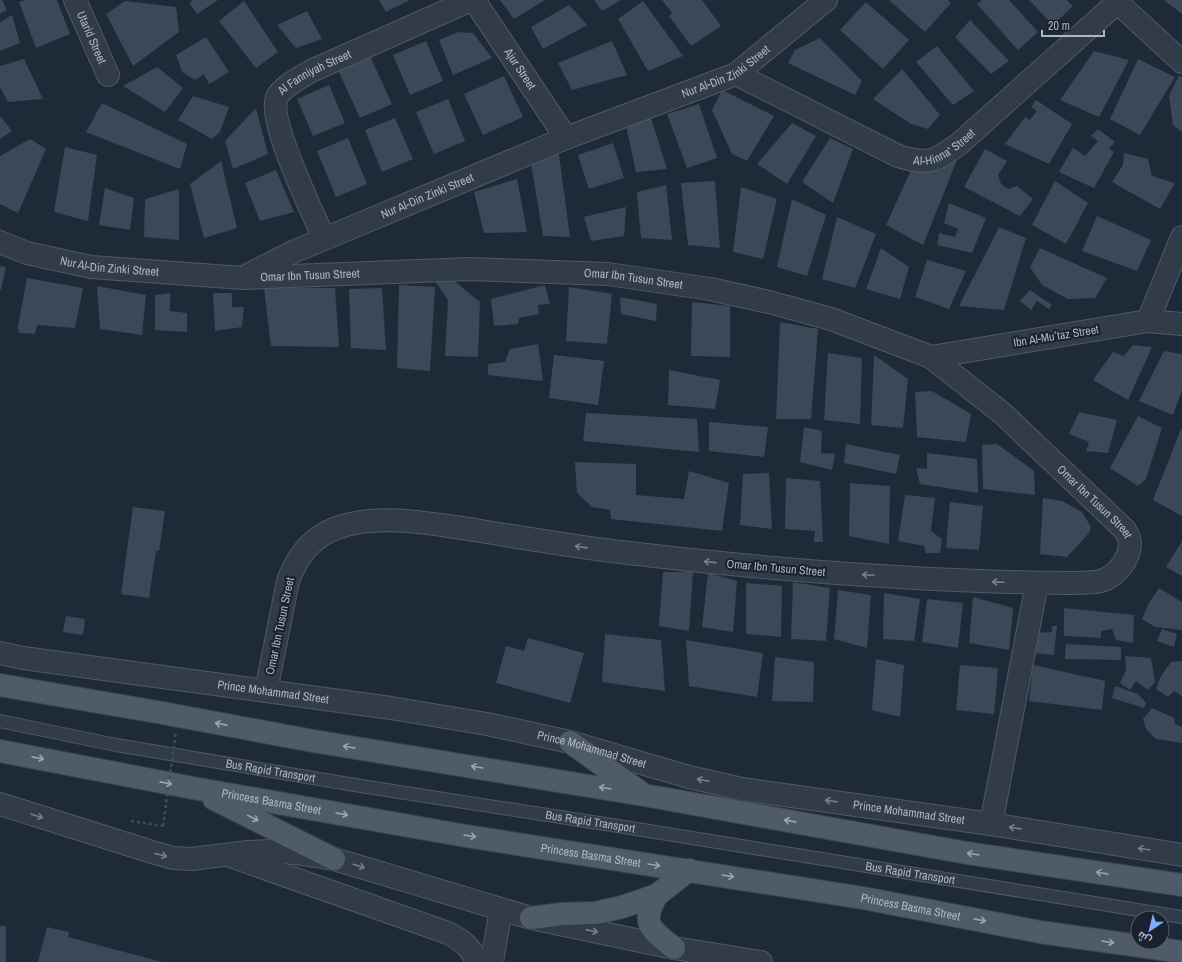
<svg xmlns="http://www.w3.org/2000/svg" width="1182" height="962" viewBox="0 0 1182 962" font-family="'Archivo Narrow',Cairo,sans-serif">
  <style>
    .building { fill: #3b4858 }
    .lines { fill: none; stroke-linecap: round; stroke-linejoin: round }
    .service-casing { stroke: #505966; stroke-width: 14 }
    .minor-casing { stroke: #505966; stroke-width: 24 }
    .primary-casing { stroke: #3c4552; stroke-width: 24 }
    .path { stroke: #3b5253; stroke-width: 2.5; stroke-dasharray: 3 3; stroke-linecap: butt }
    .service { stroke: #323c48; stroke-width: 12 }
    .minor { stroke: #323c48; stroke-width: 22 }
    .primary { stroke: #505b69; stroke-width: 22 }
    .path-bridge { stroke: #3b5253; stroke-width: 2.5; stroke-dasharray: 3 3; stroke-linecap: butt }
    .oneway { stroke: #767f8d }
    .oneway2 { stroke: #9aa4b3 }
    .labels { text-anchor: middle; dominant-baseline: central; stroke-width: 4; stroke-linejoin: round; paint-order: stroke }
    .street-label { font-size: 12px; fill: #adb6c5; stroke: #18212d }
  </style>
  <rect width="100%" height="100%" fill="#1f2a38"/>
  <path class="building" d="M0,0h2l5,10 -7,4z
    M25,0h32l13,34 -34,14 -17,-46z
    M193,0h25l-21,14 -8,-11z
    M379,0h31l-24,12z
    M500,0h45l-31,19z
    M594,0h27l-19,11z
    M662,0h40l19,26 -30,20 -22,-30 3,-3z
    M889,0h59l3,3 -26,29z
    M982,0h27l29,32 -20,18 -41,-46z
    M1029,0h38l6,6 -20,19z
    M1164,0h18v14z
    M125,1l51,6 3,25 -46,34 -27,-52z
    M244,1l34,51 -22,16 -37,-47z
    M643,1l40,55 -35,15 -30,-52z
    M866,2l43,38 -26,29 -43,-39z
    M569,5l18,20 -44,24 -12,-22z
    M307,11l15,28 -26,9 -19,-23z
    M12,15l8,28 -20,8v-29z
    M970,20l39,41 -18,13 -36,-37z
    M458,32l15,1 19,25 -39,17 -14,-35z
    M206,37l23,35 -20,12 -5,-10 -9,6 -13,-8 -6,-17z
    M820,38l42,43 -7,14 -67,-32 7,-13z
    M426,41l17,40 -33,14 -17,-40z
    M612,41l15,34 -55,15 -14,-27z
    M937,46l37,45 -21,14 -37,-43z
    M1094,51l35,9 -30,57 -39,-17z
    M370,56l22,48 -32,14 -22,-48z
    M24,59l19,40 -35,3 -8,-15v-21z
    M1138,59l37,18 -35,58 -30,-16z
    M157,67l26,21 -18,24 -42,-26z
    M902,69l38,46 -12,14 -17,-5 -38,-25z
    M1179,75l3,2v55l-9,-7 -4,-29z
    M504,76l19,41 -40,18 -19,-41z
    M329,85l16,38 -32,13 -16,-37z
    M722,90l52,26 -27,45 -15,-7 -20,-44z
    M193,96l36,11 -9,25 -8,7 -34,-19z
    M448,99l17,42 -31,13 -18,-42z
    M1036,100l36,24 -23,40 -44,-20 20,-27 5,3 7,-9 -6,-4z
    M102,103l85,41 -7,25 -94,-37z
    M699,104l18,54 -30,10 -20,-54z
    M256,108l12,46 -35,15 -8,-28z
    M0,116l12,15 -12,8z
    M395,118l18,41 -31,13 -17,-42z
    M651,118l16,51 -31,3 -10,-46z
    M792,123l24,13 -29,48 -30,-20z
    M1098,129l17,13 -6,6 5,4 -20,36 -35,-16 14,-24 12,8 13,-15 -7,-5z
    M348,138l19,46 -31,13 -19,-46z
    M830,138l23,11 -20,54 -31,-21z
    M30,139l16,10 -28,64 -18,-9v-48z
    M613,143l11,35 -35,11 -11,-34z
    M65,147l32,8 -9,66 -34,-9z
    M558,147l12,90 -27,-1 -12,-73z
    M985,149l22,12 -9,14 3,9 7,5 9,-3 16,13 -13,17 -56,-29z
    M1124,153l24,6 4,17 23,7 -15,26 -48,-27 11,-17z
    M947,158l10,2 -34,85 -37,-20 25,-55z
    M221,161l16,67 -33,10 -14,-54z
    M276,170l18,42 -34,9 -15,-38z
    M517,179l10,53 -43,1 -10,-41z
    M715,181l5,67 -32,-3 -7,-62z
    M1055,181l33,22 -22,41 -34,-19z
    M666,185l6,55 -31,-2 -4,-46z
    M741,187l36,12 -14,60 -30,-7z
    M105,188l29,10 -4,32 -31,-5z
    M179,189v51l-35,-3 1,-38z
    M792,199l34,16 -19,61 -30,-9z
    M949,203l37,15 -14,35 -35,-8 2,-12 16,4 3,-8 -14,-6z
    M626,207l-2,29 -33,5 -7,-24z
    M1097,216l54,24 -14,31 -55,-20z
    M837,217l39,17 -21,54 -33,-9z
    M999,227l27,11 -22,72 -45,-4z
    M881,248l28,19 -9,32 -34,-10z
    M1040,248l67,30 -12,20 -27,1 -26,-14 -12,-18z
    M927,260l39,11 -17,38 -34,-12z
    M0,266l6,1 -5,23h-1z
    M444,273l36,29 -2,55 -33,-1 3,-56 -13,-19z
    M27,278l56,10 -8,40 -38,-3 -2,9 -16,-1 -1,-7z
    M399,285l36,2 -5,84 -33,-3z
    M545,285l5,19 -12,1 1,9 -20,4 -1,6 -24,2 -3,-27z
    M97,286l49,9 -4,40 -42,-6z
    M569,287l43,7 -5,50 -41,-3z
    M264,288h71l4,59 -68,-1z
    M382,288l4,62 -35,-2 -2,-59z
    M1030,290l22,15 -3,4 -12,-8 -6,9 -11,-9z
    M170,293v18l17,2v19l-32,-2v-35z
    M213,293h19v14h12l-2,20 -27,4z
    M620,297l37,7 -1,17 -35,-7z
    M692,302l38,4v51l-39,-1z
    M780,322l38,7 -7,90h-35z
    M538,344l5,37 -55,-6v-11l17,-2 5,-13z
    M1133,345l19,2 -24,53 -35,-20 20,-28 11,4z
    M1164,351l18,3v36l-9,25 -34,-14z
    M828,353l34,5 -2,66 -36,-4z
    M554,355l50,6 -6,44 -49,-7z
    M874,355l34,24 -5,49 -32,-3z
    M669,370l51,10 -5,29 -47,-4z
    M932,391l39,23 -5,28 -49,-5 -2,-45z
    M1079,412l38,8 -9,33 -22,-2 3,-9 -20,-8z
    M586,413l111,6 2,33 -116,-11z
    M1138,416l24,12 -16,51 -8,7 -28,-18z
    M709,422l59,5 -4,30 -55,-6z
    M804,427l18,4 -1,22 14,1 -3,16 -32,-8z
    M1181,429h1v87l-29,-16z
    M846,444l54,11 -4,19 -52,-11z
    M997,444l37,27 1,24 -52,-6 -1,-44z
    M927,453l50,6 1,34 -58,-9 -4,-16 11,1z
    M575,462l61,2v31l48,4 5,-28 40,12 -7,48 -111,-12 -1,-9 -18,-3 -15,-14z
    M769,473l3,56 -32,-4 3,-51z
    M786,478l34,3 3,61h-9l1,-11 -30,-2z
    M850,483l40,3 -1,58 -40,-8z
    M905,495l30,3 -4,33 11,8 -2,14h-14l-2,-7 -26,-5z
    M1043,498l19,3 20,11 9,15 -2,6 -22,24 -27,-3z
    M950,502l33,4 -4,44 -33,-2z
    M133,507l32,4 -6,40h-3l-7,47 -28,-4z
    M1182,541v35l-16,-9z
    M663,572h30l-4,59 -30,-5z
    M708,573l29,8 -4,51 -31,-5z
    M793,582l37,6 -4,53 -35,-2z
    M746,583l36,3 -1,51 -35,-3z
    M1159,588l23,14v28l-27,-3 -13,-8 7,-16z
    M838,590l33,5 -4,53 -33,-9z
    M884,593l36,6 -6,42 -31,-2z
    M973,597l40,11 -4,42 -40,-7z
    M927,599l36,4 -5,45 -36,-6z
    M1064,608l70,7 -1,28 -17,-3 -4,-11 -11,2v7l-37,-2z
    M66,616l19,3 -2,16 -20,-3z
    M1052,626h5l-3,29 -19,-2 1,-20 16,-1z
    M1162,629l15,5 -3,13 -17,-6z
    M605,634l56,6 4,51 -63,-9z
    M528,638l56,15 -14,50 -74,-20 10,-37 18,5z
    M686,640l77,13 -6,44 -68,-11z
    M1066,644l55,3v13l-56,-1z
    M1125,656l26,2 4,24 -7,8 -12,-9 -6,9 -10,-7 6,-13z
    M775,657l39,5 -1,40 -41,-1z
    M876,659l28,6 -4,52 -28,-7z
    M1182,661v35l-8,-5 -6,6 -12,-8 5,-13 10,-14z
    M960,665l38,3 -4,46 -38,-4z
    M1033,665l72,16 -3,29 -73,-9z
    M1115,686l23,8 8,9 -2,5 -32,-10z
    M1152,708l22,10 1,6 7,3v16l-26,-4 -10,-10 -3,-10z
    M0,926h6v36h-6z
    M47,927l22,5 -1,5 94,25h-124z"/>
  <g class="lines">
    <g class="service-casing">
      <g id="service">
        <path id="s1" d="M0,721l116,24 251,42 251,39 564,91"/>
      </g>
    </g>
    <g class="minor-casing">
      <g id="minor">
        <path id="s2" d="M75,0l33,75"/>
        <path id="s3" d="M474,0l92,138"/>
        <path d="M1118,3l64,59"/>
        <path id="s4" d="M736,74l162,82c30,9 36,6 61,-12l161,-144"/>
        <path id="s5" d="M324,239c-11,-27 -57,-118 -47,-142 5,-10 24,-20 34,-26l160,-71"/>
        <path id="s6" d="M0,242l27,11 64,14 152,11 227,-9 138,5 102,15 59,13 62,17 100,38 71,56 123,117c2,4 5,8 5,13 0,14 -11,30 -24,36 -10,5 -25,3 -36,4 -31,0 -61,-1 -91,-2 -128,-5 -256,-16 -383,-32 -40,-6 -81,-12 -121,-19 -35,-5 -70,-12 -105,-9 -43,4 -67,20 -82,60l-22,110"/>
        <path id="s7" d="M248,275l47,-24 29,-12 242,-101 170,-64 90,-74"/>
        <path d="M1148,321l34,-84"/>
        <path d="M931,357l217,-36 34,3"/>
        <path id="s8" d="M0,653l23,5 368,50 96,16 83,18 119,35 53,12 249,35 191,31"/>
        <path d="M0,804l152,48 21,6 18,1 57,-7 23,-1 24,2 39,6 197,59 143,30 87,14"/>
        <path d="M991,824l46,-241"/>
        <path d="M233,857l215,76c15,8 23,14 29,29"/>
        <path d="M492,962l9,-53"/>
      </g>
    </g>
    <g class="primary-casing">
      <g id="primary">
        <path d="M0,685l157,27 156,29 331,54 323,58 215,32"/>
        <path d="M570,742l70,50"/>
        <path id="s9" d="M0,751l193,37 273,48 397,62 177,34 142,20"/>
        <path d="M214,799l120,60"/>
        <path d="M657,895c-17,29 -6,35 17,53"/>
        <path d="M531,918l31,-4 33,-1 27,-6 35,-12 32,-25"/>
      </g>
    </g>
    <path class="path" d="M131,821l32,5"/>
    <use href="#service" class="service"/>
    <use href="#minor" class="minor"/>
    <use href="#primary" class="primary"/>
    <path class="path-bridge" d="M163,826l13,-95"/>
  </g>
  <defs><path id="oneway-shaft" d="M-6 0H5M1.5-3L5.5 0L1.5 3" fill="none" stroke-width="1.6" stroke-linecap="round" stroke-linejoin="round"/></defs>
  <g class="oneway">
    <use href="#oneway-shaft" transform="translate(581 547) rotate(-172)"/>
    <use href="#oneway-shaft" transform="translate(710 562) rotate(-174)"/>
    <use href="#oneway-shaft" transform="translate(868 575) rotate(-177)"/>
    <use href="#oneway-shaft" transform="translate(998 582) rotate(-178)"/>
    <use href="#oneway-shaft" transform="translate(703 780) rotate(-168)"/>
    <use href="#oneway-shaft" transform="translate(831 801) rotate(-172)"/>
    <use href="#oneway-shaft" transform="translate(37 816) rotate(18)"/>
    <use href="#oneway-shaft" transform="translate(1015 828) rotate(-171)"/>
    <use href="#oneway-shaft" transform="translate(1144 849) rotate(-171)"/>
    <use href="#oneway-shaft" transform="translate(161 855) rotate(14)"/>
    <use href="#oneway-shaft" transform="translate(359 866) rotate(17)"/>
    <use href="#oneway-shaft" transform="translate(592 931) rotate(12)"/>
  </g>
  <g class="oneway2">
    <use href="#oneway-shaft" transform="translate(221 724) rotate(-169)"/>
    <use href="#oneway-shaft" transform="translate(349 747) rotate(-171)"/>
    <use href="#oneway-shaft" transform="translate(38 758) rotate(11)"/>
    <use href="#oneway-shaft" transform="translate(477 767) rotate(-171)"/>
    <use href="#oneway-shaft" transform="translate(166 783) rotate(11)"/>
    <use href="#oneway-shaft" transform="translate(605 788) rotate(-171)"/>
    <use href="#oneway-shaft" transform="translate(342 814) rotate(10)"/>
    <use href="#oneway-shaft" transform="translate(253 818) rotate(27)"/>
    <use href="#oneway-shaft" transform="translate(790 821) rotate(-170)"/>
    <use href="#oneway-shaft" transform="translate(470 836) rotate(9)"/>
    <use href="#oneway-shaft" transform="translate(973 854) rotate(-171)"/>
    <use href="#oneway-shaft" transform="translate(654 865) rotate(9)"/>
    <use href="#oneway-shaft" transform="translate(1102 873) rotate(-171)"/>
    <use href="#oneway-shaft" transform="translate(728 876) rotate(9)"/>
    <use href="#oneway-shaft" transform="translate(980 920) rotate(11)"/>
    <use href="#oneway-shaft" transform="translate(1108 942) rotate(8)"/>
  </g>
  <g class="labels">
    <g class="street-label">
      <text stroke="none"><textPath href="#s2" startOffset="41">Utarid Street</textPath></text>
      <text stroke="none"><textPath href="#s3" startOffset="83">Ajur Street</textPath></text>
      <text stroke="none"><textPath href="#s7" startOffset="520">Nur Al-Din Zinki Street</textPath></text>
      <text stroke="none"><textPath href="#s5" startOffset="197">Al Fanniyah Street</textPath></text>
      <text stroke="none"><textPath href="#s4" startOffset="232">Al-Hinna' Street</textPath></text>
      <text stroke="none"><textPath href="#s7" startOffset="196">Nur Al-Din Zinki Street</textPath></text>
      <text stroke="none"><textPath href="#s6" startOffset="113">Nur Al-Din Zinki Street</textPath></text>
      <text stroke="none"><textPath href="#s6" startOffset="314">Omar Ibn Tusun Street</textPath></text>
      <text stroke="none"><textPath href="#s6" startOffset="638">Omar Ibn Tusun Street</textPath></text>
      <text transform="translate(1056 336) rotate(-9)">Ibn Al-Muʻtaz Street</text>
      <text stroke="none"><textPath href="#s6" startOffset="1166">Omar Ibn Tusun Street</textPath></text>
      <text transform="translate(776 568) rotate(5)">Omar Ibn Tusun Street</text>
      <text transform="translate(280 626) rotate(-78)">Omar Ibn Tusun Street</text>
      <text stroke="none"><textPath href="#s8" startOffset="276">Prince Mohammad Street</textPath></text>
      <text stroke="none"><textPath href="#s8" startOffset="600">Prince Mohammad Street</textPath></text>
      <text stroke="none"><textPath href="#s1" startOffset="275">Bus Rapid Transport</textPath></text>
      <text stroke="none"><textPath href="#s9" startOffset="276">Princess Basma Street</textPath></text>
      <text stroke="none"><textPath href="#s8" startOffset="924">Prince Mohammad Street</textPath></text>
      <text stroke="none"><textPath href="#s1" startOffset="599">Bus Rapid Transport</textPath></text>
      <text stroke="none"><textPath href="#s9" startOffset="600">Princess Basma Street</textPath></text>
      <text stroke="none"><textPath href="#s1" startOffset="923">Bus Rapid Transport</textPath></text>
      <text stroke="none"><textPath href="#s9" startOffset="924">Princess Basma Street</textPath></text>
    </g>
  </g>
  <g transform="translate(1150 930) rotate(215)"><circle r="19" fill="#18212d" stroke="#545d6a"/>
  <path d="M0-3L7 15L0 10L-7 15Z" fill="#7aaefc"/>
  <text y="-6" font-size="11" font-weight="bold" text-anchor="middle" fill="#adb6c5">ش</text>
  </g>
  <path d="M1042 30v6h62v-6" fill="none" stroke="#adb6c5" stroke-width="2"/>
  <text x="1048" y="30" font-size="12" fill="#adb6c5" stroke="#18212d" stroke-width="3" paint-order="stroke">20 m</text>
</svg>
